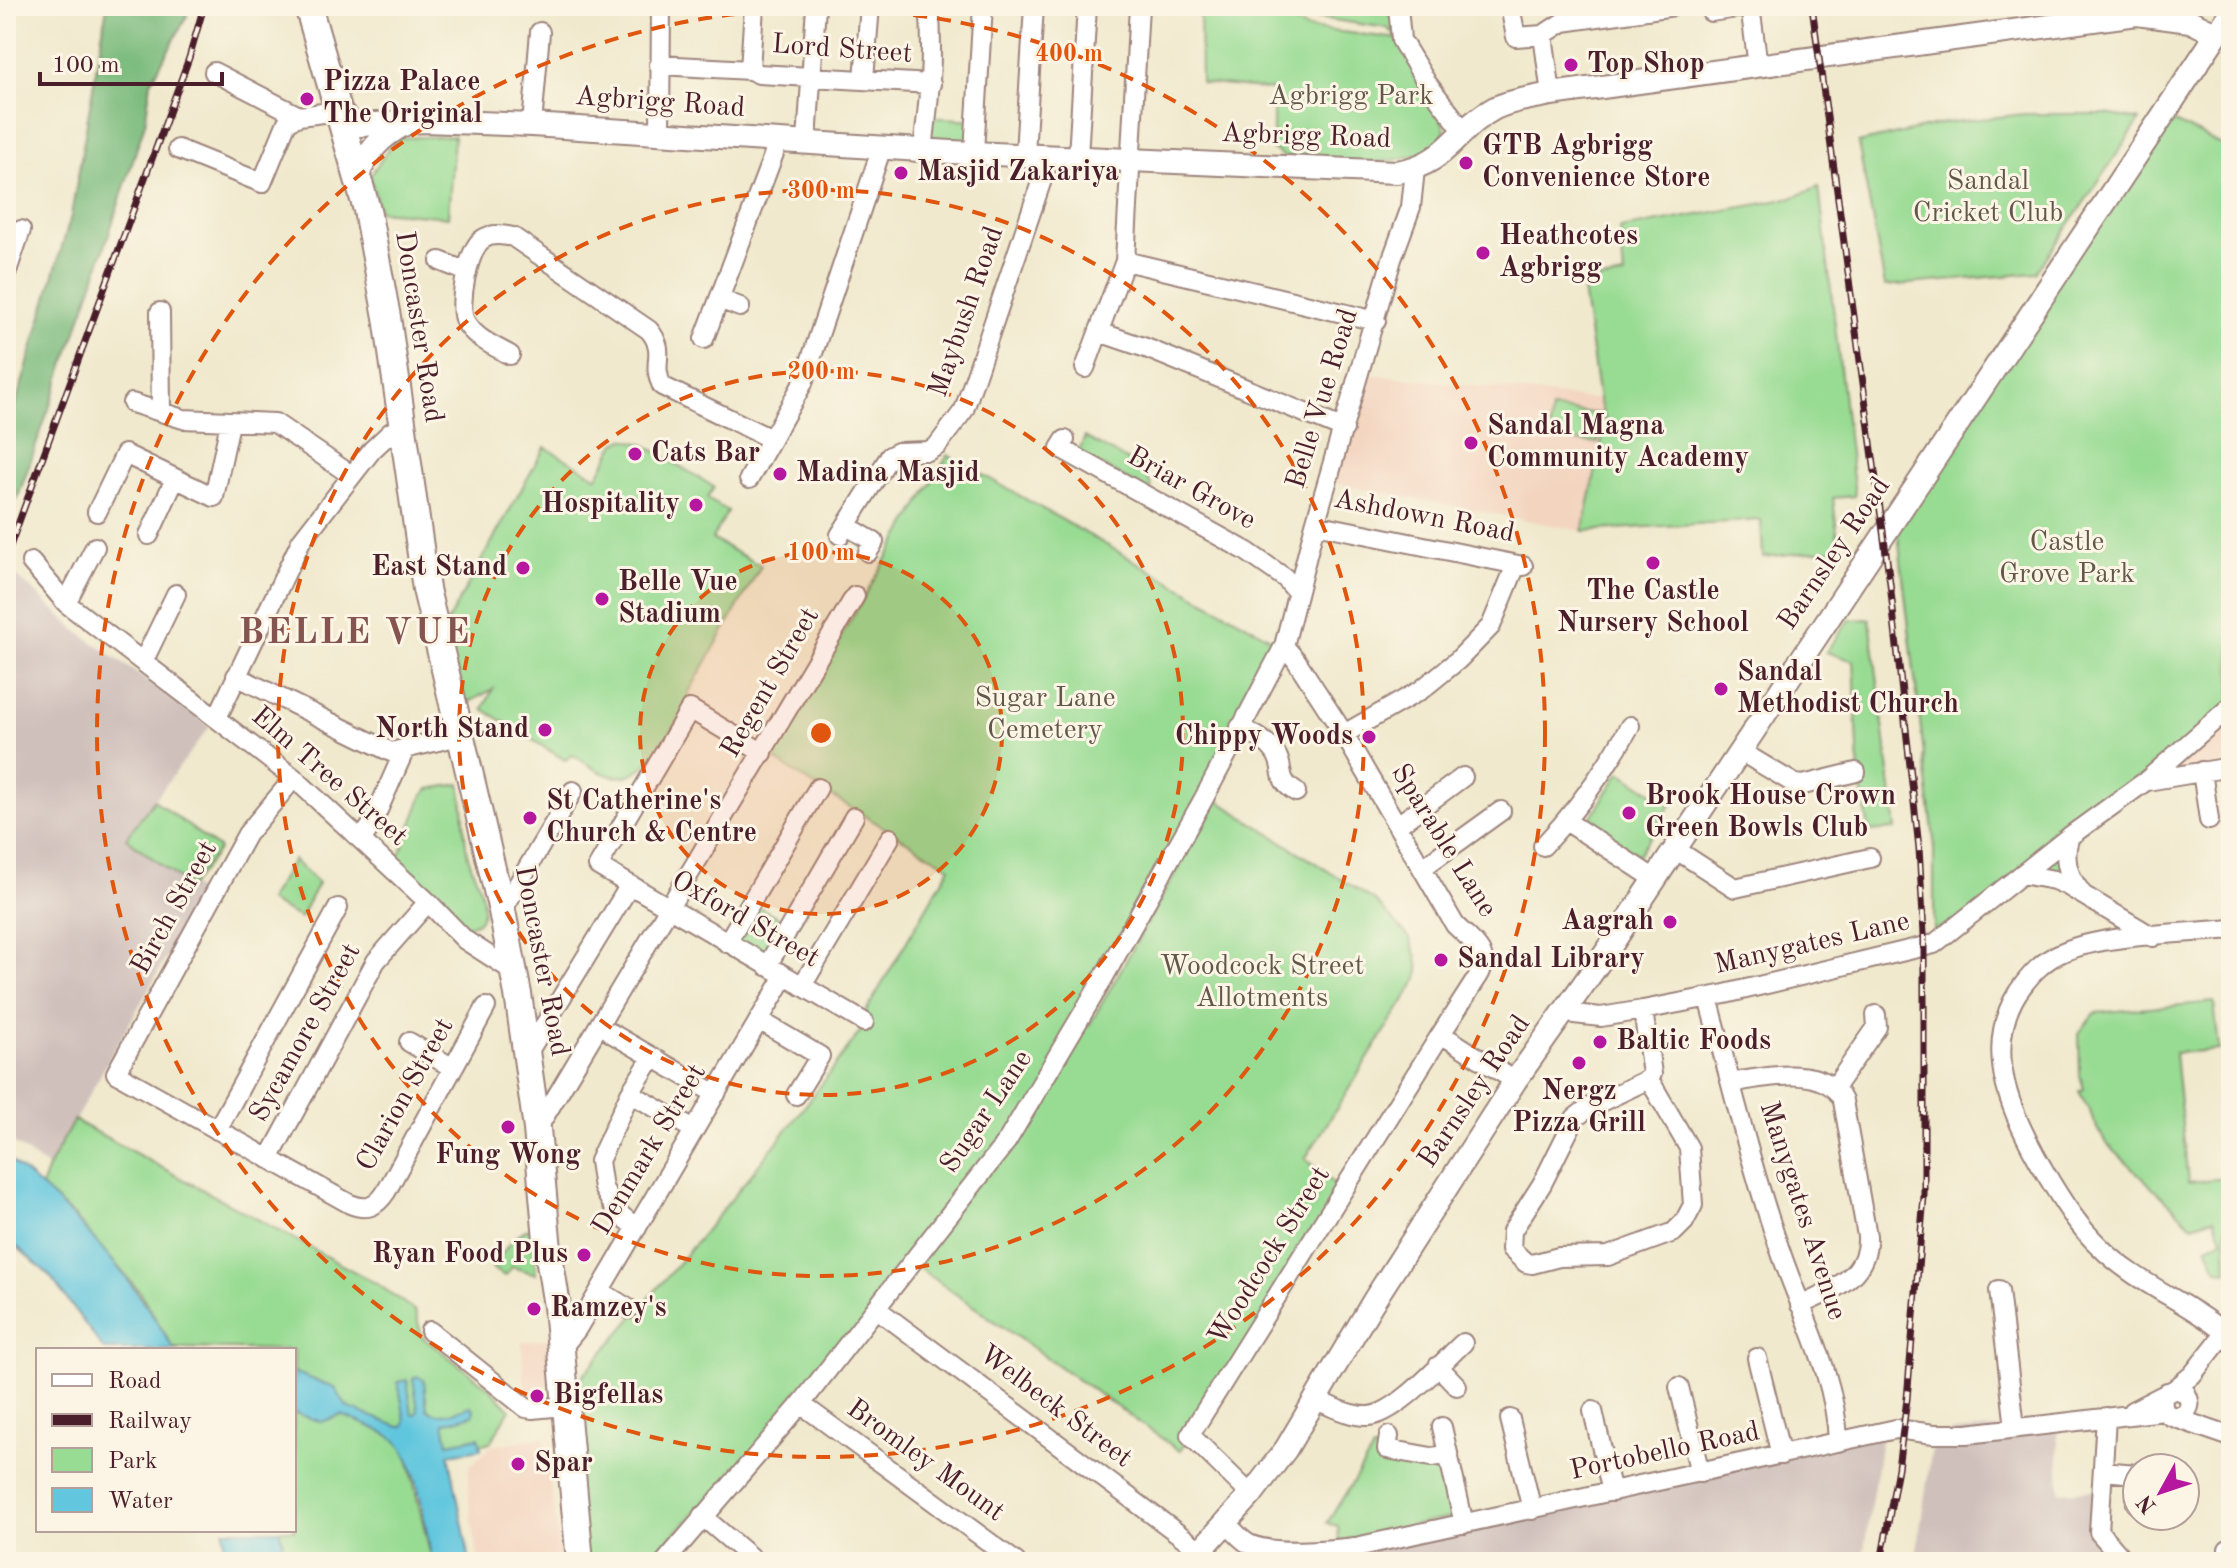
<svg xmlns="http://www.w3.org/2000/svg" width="2237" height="1568" viewBox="0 0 2237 1568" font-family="'Old Standard TT',serif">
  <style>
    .built { fill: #f3d4bf }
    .industrial { fill: #cfc0bb }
    .green { fill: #98db93; stroke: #717d5f; stroke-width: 2; fill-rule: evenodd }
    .forest { fill: #7abb7d; stroke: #626d54; stroke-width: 2 }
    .water { fill: #61c6de; stroke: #567284; stroke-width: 2 }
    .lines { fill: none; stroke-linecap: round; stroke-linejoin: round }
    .minor-casing { stroke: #9d847c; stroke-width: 22 }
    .major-casing { stroke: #9d847c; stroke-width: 26 }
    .highway-casing { stroke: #9d847c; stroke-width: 30 }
    .minor { stroke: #fff; stroke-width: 18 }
    .major { stroke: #fff; stroke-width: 22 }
    .highway { stroke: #fff; stroke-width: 26 }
    .rail-casing { stroke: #4a1f2b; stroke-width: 7 }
    .rail { stroke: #fcf5e5; stroke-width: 4; stroke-dasharray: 12; stroke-linecap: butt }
    .ring { fill: none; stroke: #e0560e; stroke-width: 4; stroke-dasharray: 14 10 }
    .poi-dot { fill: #b5179e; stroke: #fcf5e5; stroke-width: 3 }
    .labels { text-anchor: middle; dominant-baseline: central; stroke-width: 6; stroke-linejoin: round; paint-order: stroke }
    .street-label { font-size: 28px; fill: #4a1f2b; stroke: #fcf5e5 }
    .poi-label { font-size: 28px; font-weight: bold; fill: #4a1f2b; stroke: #fcf5e5; text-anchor: start }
    .park-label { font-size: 28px; fill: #61574a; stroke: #fcf5e5 }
    .district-label { font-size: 36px; font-weight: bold; letter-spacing: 2px; fill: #835450; stroke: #fcf5e5 }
    .centre { fill: #e0560e; stroke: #fcf5e5; stroke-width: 4 }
    .ring-label { font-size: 24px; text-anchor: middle; font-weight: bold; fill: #e0560e; stroke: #fcf5e5; stroke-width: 6; stroke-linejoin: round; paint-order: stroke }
  </style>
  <rect width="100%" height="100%" fill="#fcf5e5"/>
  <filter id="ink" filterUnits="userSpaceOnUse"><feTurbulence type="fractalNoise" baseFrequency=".0125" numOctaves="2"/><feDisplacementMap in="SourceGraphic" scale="16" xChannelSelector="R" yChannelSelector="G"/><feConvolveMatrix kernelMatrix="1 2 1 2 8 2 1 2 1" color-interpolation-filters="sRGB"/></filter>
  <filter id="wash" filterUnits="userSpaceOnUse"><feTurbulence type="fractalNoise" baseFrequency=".006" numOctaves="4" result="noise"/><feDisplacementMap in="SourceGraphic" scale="32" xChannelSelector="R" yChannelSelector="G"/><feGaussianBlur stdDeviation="1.8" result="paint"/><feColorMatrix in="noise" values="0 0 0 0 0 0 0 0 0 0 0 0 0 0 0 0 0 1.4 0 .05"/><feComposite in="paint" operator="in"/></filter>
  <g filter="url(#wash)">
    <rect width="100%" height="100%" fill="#f0e9cd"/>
    <path class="built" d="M1361,373l238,27 7,22 -23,109 -255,-49z
      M2231,706v61l-85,14z
      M547,1339l2,63h-24l-3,-60z
      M544,1437l16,118 -27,7h-54l-10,-61v-34l22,-21z
      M1252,1545l83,4 3,13h-90z"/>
    <path class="industrial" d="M16,575l60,55 134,96 -84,112 76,56 -154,274 -42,-31v-538z
      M2057,1423l3,69 34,-2 1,72h-180l19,-128z
      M1882,1433l-20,129h-524l-3,-13z"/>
    <path class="green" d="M1200,6h198l47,123 -10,20c-29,11 -63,16 -94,12 -22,-3 -34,-9 -56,-3l-12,-9v-59l-72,-7zM1252,8l135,20 13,11 -93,-11z
      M2025,114h80l35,6 -104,153 -151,13 -27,-143 87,-20z
      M2162,116l66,32 3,-3v561l-161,130 1,44 -40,-6 -97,70v-104l-38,-322z
      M927,117l48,3 -1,32 -51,-3z
      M454,136l-6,81 -69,-6 -9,-35 26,-38z
      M1819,187l36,309 -22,2 6,51 -76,8 -2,-37 -178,11 23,-109 -7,-22 -17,-117 42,-7 -4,-47 172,-31z
      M1552,409l49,5 -3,29 -49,-4z
      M1085,437l59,33 8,17 -3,5 -71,-39z
      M624,439l19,5 71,43 -7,12 21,12 -16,28 49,27 -72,126 -1,11c-15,24 -40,81 -76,73 -13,-2 -27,-14 -39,-21l-8,5 -82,-51 10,-20 -31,17 -20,-75 103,-184 52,30 19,-34z
      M948,455l336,191 -204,375 9,5 128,-226 158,101 34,36 8,20 2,14 -2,9 -112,179 38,33 -163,259 -267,-187 -112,140 -154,158h-51l-18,-9 -14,-155c106,-124 211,-246 306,-380l-5,-5 85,-146 -132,-79 -48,-32z
      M1870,619l26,210 -27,2 -10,-60 -5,-110 -28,-9 23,-32z
      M1620,772l51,33 -33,50 -50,-33z
      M460,784c5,23 3,46 7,68 4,19 18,39 16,59 -2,15 -19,18 -29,11 -21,-15 -39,-39 -58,-57l27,-70 6,-6z
      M154,800l65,49 -29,38 -64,-49z
      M293,860l25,23 -18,35 -32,-17z
      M751,903l40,21 -24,42 -40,-23z
      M2214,1002l5,48 -44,3 13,129 37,-4 2,93 -9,-1 -11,-23 16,-7 -9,-22 -22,7 -87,-83 -26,-51 5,-2 -4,-14 -1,-42 16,-20z
      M74,1120l305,165 36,26 7,26 69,52 19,20 -19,33 -83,16 24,104h-148l-7,-15 6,-5 -4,-12h15v-180l-121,-2 -33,-56 -65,-75 -34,-30 7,-19z
      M532,1228l4,46 -24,-7 -7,9 -13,-7c11,-16 21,-37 40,-41z
      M1373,1450l20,7 49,6 12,54 -115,24 -1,-15 -11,-3z"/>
    <path class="forest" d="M107,6h80v10l-36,66 -6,41 -54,166 -73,208 -12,17v-76l65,-222z"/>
    <path class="water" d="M6,1157c68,55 123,114 167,191l6,2h-75l-54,-74 -44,-39z
      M294,1372l41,16 12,19 52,20 5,-1 1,-6 -7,-38 9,-2 5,34h4l2,-4 -5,-31 4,-3 7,4 3,29c12,11 30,1 44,-3l3,3 -1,6 -29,8 4,20 31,-6 2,12 -32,5 21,108h-38c-6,-29 -14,-108 -39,-124 -15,-10 -35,-16 -52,-23l-19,7 -28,-9z
      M224,1530h55l4,12 -6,5 7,15h-59z"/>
  </g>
  <g filter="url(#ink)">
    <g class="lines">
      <g class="minor-casing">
        <path id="minor" d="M1398,6l3,34 26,43 38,50
          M1510,6l6,31 27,-2 8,59
          M1710,6l1,6 39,-6 8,60
          M1543,35l20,-13 111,-16
          M659,65l91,5 9,4 172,10
          M750,70l4,-64
          M214,72l85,44 40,-5
          M864,79l6,-73
          M532,125l8,-93
          M660,133l1,-127
          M807,141l9,-135
          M178,149l84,34 25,-61 12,-6
          M923,149c6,-48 11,-94 6,-143
          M974,152l9,-146
          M1025,154l9,-148
          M1078,157l9,-151
          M440,261l27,11
          M1125,261l251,60
          M6,274l15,-44
          M719,299l21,8
          M160,312l1,100
          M1099,332l47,16 198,81
          M704,339l75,-199
          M510,355c-16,-9 -36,-17 -45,-34 -8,-14 3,-73 18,-82 9,-6 20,-4 30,-2l136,93c19,23 1,31 13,56l109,53
          M1085,368l40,-107 14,-255
          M132,403l51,16 92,4 76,52
          M1065,440l-5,8 186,103 39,27 11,13
          M749,479l54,-96 79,-236
          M97,512l28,-58 89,43 16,-74
          M1315,524l208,42
          M847,526l27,16 -6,10
          M149,535l26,-56
          M840,535l50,-79 8,-4 30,-1 9,-5 27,-36 86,-254
          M31,562l35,41 228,175 134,124 37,38 48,31
          M66,603l29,-56
          M1284,646l12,14 48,74 111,191c15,15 37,27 24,50l-38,59 74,47
          M143,662l33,-68
          M236,676l155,76 60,-14
          M217,718l84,-177 71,-91 19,-18 11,-2
          M1240,727c13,7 28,14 36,27 10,16 -1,25 20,38
          M1344,734l77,-44 37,-30 33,-34 25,-61
          M1740,751l55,33 8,1 53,-13
          M763,753l-73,-44 -92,157 266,156
          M2202,771l7,49
          M294,778l-47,56 -131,239 234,131c17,7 26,3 36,-12l100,-185
          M2147,781l84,-14
          M1566,821l89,58
          M1398,825l65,-48
          M2070,836c-8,21 -3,39 11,56
          M361,840l10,-14 34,-77
          M1543,846c34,-36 63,-77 87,-120
          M1675,849l60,39 135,-30
          M1422,868l79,-57
          M2022,874l32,6 14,6 85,51
          M502,911l71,-120
          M2231,929c-47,5 -127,5 -168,23 -20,8 -33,23 -45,40 -38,60 -4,128 28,182 16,27 32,52 54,73 36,36 86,54 125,86l6,-3
          M727,943l91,-155
          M767,966l87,-149
          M802,986l88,-148
          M1708,998c23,84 43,170 72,252 21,63 56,125 58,192
          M1643,1010l9,64 -3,5 -61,29 -13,10 -33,66 -30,47 -1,18 15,14 6,1 27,-7 49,-1 66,-24 10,-10 9,-17 -4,-57 -40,-69
          M1565,1013l36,4 42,-7 82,-16 209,-50 136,-108 76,-55 85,-75
          M759,1020l61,36 -24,39
          M611,1033l105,61
          M409,1042l44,26
          M527,1054l103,-169
          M1731,1083c33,-6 95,-20 112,18l24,135c2,41 -35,54 -67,69
          M1834,1088l43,-61 -1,-12
          M630,1093l64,37
          M537,1129l318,-533
          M217,1130l121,-222
          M269,1159l107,-198 52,-59
          M637,1228l-20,-16 -14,-24 -4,-27 31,-68 22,-35
          M1999,1290l16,138
          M600,1291l29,18
          M877,1309l323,241
          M430,1331l96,77 6,1 32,-3
          M560,1350l17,-21 208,-353
          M1757,1358l24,97
          M1438,1366l19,20
          M1679,1387l21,86
          M2175,1389l17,-14 33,-42
          M1314,1399c17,7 36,18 55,17 28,-2 73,-54 94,-73
          M801,1404l215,158
          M1593,1411l19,81
          M2132,1411l43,-22 11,4c5,10 5,14 -3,23h-13l-6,-5 -2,-11 5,-8
          M2106,1417l-7,115 26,30
          M2173,1417l58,20
          M1510,1419l22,91
          M1442,1427l22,97
          M1389,1436l-2,13 44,8 17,-2
          M2103,1471l33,3v29
          M1251,1495l-61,-60 251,-401
          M702,1516l54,46
          M1226,1522c7,8 14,17 23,22 23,11 81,6 107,3l540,-118 38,5h33l197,-23
          M2228,1549l2,13
          M665,1562l136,-158 206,-263 89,-150 107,-191 81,-154 31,-122 77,-265 19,-52 4,-38"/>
      </g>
      <g class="major-casing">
        <path id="major" d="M339,111l10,10 11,4 65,-4 107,4 419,27 445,20c52,-7 59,-43 99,-64 17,-8 38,-10 56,-14l586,-80 53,7 27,13
          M357,177c11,-26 23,-40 48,-53
          M1190,1562l61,-67 35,-46 87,-147 142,-221 97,-137 619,-931"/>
      </g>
      <g class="highway-casing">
        <path id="highway" d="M308,6l59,204 20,107 39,272 76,322 16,83 19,135 11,121 9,56 23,256"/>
      </g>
      <use href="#minor" class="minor"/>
      <use href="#major" class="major"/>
      <use href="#highway" class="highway"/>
      <g class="rail-casing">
        <path id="rail" d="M1812,6l78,577 29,265 5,86v262l-17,203 -9,69 -17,94
          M6,557l183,-499 15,-52"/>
      </g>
      <use href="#rail" class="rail"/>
    </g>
  </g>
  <circle cx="821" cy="733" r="181" fill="#e0560e" fill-opacity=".12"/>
  <g class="ring">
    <circle cx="821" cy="733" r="181"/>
    <circle cx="821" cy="733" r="362"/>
    <circle cx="821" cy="733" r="543"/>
    <circle cx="821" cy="733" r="724"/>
  </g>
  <g class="poi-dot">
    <circle cx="1571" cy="65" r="8"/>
    <circle cx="307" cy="99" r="8"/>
    <circle cx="1466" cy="163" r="8"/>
    <circle cx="901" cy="173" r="8"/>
    <circle cx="1483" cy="253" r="8"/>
    <circle cx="1471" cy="443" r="8"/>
    <circle cx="635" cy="454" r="8"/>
    <circle cx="780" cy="474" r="8"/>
    <circle cx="696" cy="505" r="8"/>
    <circle cx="1653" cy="563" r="8"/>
    <circle cx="523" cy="568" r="8"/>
    <circle cx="602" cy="599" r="8"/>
    <circle cx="1721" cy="689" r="8"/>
    <circle cx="545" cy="730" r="8"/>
    <circle cx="1369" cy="737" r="8"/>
    <circle cx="1629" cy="813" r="8"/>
    <circle cx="530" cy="818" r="8"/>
    <circle cx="1670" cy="922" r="8"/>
    <circle cx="1441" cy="960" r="8"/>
    <circle cx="1600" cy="1042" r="8"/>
    <circle cx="1579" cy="1063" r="8"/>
    <circle cx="508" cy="1127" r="8"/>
    <circle cx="584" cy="1255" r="8"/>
    <circle cx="534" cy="1309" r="8"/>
    <circle cx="537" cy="1396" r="8"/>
    <circle cx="518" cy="1464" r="8"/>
  </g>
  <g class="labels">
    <g class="street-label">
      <text transform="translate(842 50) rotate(4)">Lord Street</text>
      <text transform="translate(660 103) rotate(4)">Agbrigg Road</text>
      <text transform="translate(1306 137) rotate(2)">Agbrigg Road</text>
      <text transform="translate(967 312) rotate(-71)">Maybush Road</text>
      <text transform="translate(418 327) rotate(81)">Doncaster Road</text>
      <text transform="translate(1323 399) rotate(-73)">Belle Vue Road</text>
      <text transform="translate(1191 489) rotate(29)">Briar Grove</text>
      <text transform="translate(1424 517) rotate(11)">Ashdown Road</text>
      <text transform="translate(1835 554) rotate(-56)">Barnsley Road</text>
      <text transform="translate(771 683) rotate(-60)">Regent Street</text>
      <text transform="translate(329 777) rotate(41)">Elm Tree Street</text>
      <text transform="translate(1443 841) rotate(58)">Sparable Lane</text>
      <text transform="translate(175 908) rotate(-61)">Birch Street</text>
      <text transform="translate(745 920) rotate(30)">Oxford Street</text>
      <text transform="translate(1812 944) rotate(-13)">Manygates Lane</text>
      <text transform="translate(541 961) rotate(79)">Doncaster Road</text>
      <text transform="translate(306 1033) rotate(-61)">Sycamore Street</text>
      <text transform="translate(1475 1092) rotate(-56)">Barnsley Road</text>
      <text transform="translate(406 1095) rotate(-61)">Clarion Street</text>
      <text transform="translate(987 1112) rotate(-56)">Sugar Lane</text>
      <text transform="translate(650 1150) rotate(-59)">Denmark Street</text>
      <text transform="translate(1802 1211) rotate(72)">Manygates Avenue</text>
      <text transform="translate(1270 1256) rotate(-58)">Woodcock Street</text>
      <text transform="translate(1055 1407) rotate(37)">Welbeck Street</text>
      <text transform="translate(1665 1452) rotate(-12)">Portobello Road</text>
      <text transform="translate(925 1461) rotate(36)">Bromley Mount</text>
    </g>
    <g class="poi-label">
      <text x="1587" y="65">Top Shop</text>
      <text x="323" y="83">Pizza Palace<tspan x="323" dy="32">The Original</tspan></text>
      <text x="1482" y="147">GTB Agbrigg<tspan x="1482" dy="32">Convenience Store</tspan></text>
      <text x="917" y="173">Masjid Zakariya</text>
      <text x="1499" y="237">Heathcotes<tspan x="1499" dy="32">Agbrigg</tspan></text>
      <text x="1487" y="427">Sandal Magna<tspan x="1487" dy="32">Community Academy</tspan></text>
      <text x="651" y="454">Cats Bar</text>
      <text x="796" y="474">Madina Masjid</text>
      <text x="680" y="505" text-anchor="end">Hospitality</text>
      <text x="507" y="568" text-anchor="end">East Stand</text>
      <text x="618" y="583">Belle Vue<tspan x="618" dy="32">Stadium</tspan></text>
      <text x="1653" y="592" text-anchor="middle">The Castle<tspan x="1653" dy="32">Nursery School</tspan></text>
      <text x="1737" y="673">Sandal<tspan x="1737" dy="32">Methodist Church</tspan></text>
      <text x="529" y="730" text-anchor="end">North Stand</text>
      <text x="1353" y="737" text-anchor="end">Chippy Woods</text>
      <text x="1645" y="797">Brook House Crown<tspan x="1645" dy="32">Green Bowls Club</tspan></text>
      <text x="546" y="802">St Catherine's<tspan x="546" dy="32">Church &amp; Centre</tspan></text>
      <text x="1654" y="922" text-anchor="end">Aagrah</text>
      <text x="1457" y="960">Sandal Library</text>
      <text x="1616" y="1042">Baltic Foods</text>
      <text x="1579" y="1092" text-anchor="middle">Nergz<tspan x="1579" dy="32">Pizza Grill</tspan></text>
      <text x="508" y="1156" text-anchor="middle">Fung Wong</text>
      <text x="568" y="1255" text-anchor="end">Ryan Food Plus</text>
      <text x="550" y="1309">Ramzey's</text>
      <text x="553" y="1396">Bigfellas</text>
      <text x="534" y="1464">Spar</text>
    </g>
    <g class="park-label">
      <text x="1351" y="97">Agbrigg Park</text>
      <text x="1988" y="182">Sandal<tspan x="1988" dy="32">Cricket Club</tspan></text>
      <text x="2067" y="543">Castle<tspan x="2067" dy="32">Grove Park</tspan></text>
      <text x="1045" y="699">Sugar Lane<tspan x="1045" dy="32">Cemetery</tspan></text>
      <text x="1262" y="967">Woodcock Street<tspan x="1262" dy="32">Allotments</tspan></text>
    </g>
    <g class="district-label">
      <text x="355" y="634">BELLE VUE</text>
    </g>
  </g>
  <circle cx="821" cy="733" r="12" class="centre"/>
  <g class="ring-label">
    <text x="1069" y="61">400 m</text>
    <text x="821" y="198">300 m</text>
    <text x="821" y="379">200 m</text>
    <text x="821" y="560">100 m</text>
  </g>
  <rect width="2237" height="1568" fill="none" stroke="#fcf5e5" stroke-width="32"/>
  <rect x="36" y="1348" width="260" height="184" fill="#fcf5e5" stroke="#b59f9b" stroke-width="2"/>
  <rect x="52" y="1374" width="40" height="12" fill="#ffffff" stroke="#b59f9b" stroke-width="2"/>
  <text x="108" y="1388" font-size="24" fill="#4a1f2b">Road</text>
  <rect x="52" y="1414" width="40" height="12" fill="#4a1f2b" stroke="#b59f9b" stroke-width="2"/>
  <text x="108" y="1428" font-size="24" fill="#4a1f2b">Railway</text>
  <rect x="52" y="1448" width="40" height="24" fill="#98db93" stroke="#b59f9b" stroke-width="2"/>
  <text x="108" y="1468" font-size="24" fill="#4a1f2b">Park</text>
  <rect x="52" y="1488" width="40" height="24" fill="#61c6de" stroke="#b59f9b" stroke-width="2"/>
  <text x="108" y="1508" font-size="24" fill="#4a1f2b">Water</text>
  <g transform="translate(2161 1492) rotate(230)"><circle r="38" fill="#fcf5e5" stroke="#b59f9b" stroke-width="2"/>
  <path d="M0-6L14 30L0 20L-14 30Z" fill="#b5179e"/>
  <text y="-12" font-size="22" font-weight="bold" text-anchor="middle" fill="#4a1f2b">N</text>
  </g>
  <path d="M40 72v12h182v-12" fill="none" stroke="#4a1f2b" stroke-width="4"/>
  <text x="52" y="72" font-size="24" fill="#4a1f2b" stroke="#fcf5e5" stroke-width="6" paint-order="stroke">100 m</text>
</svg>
